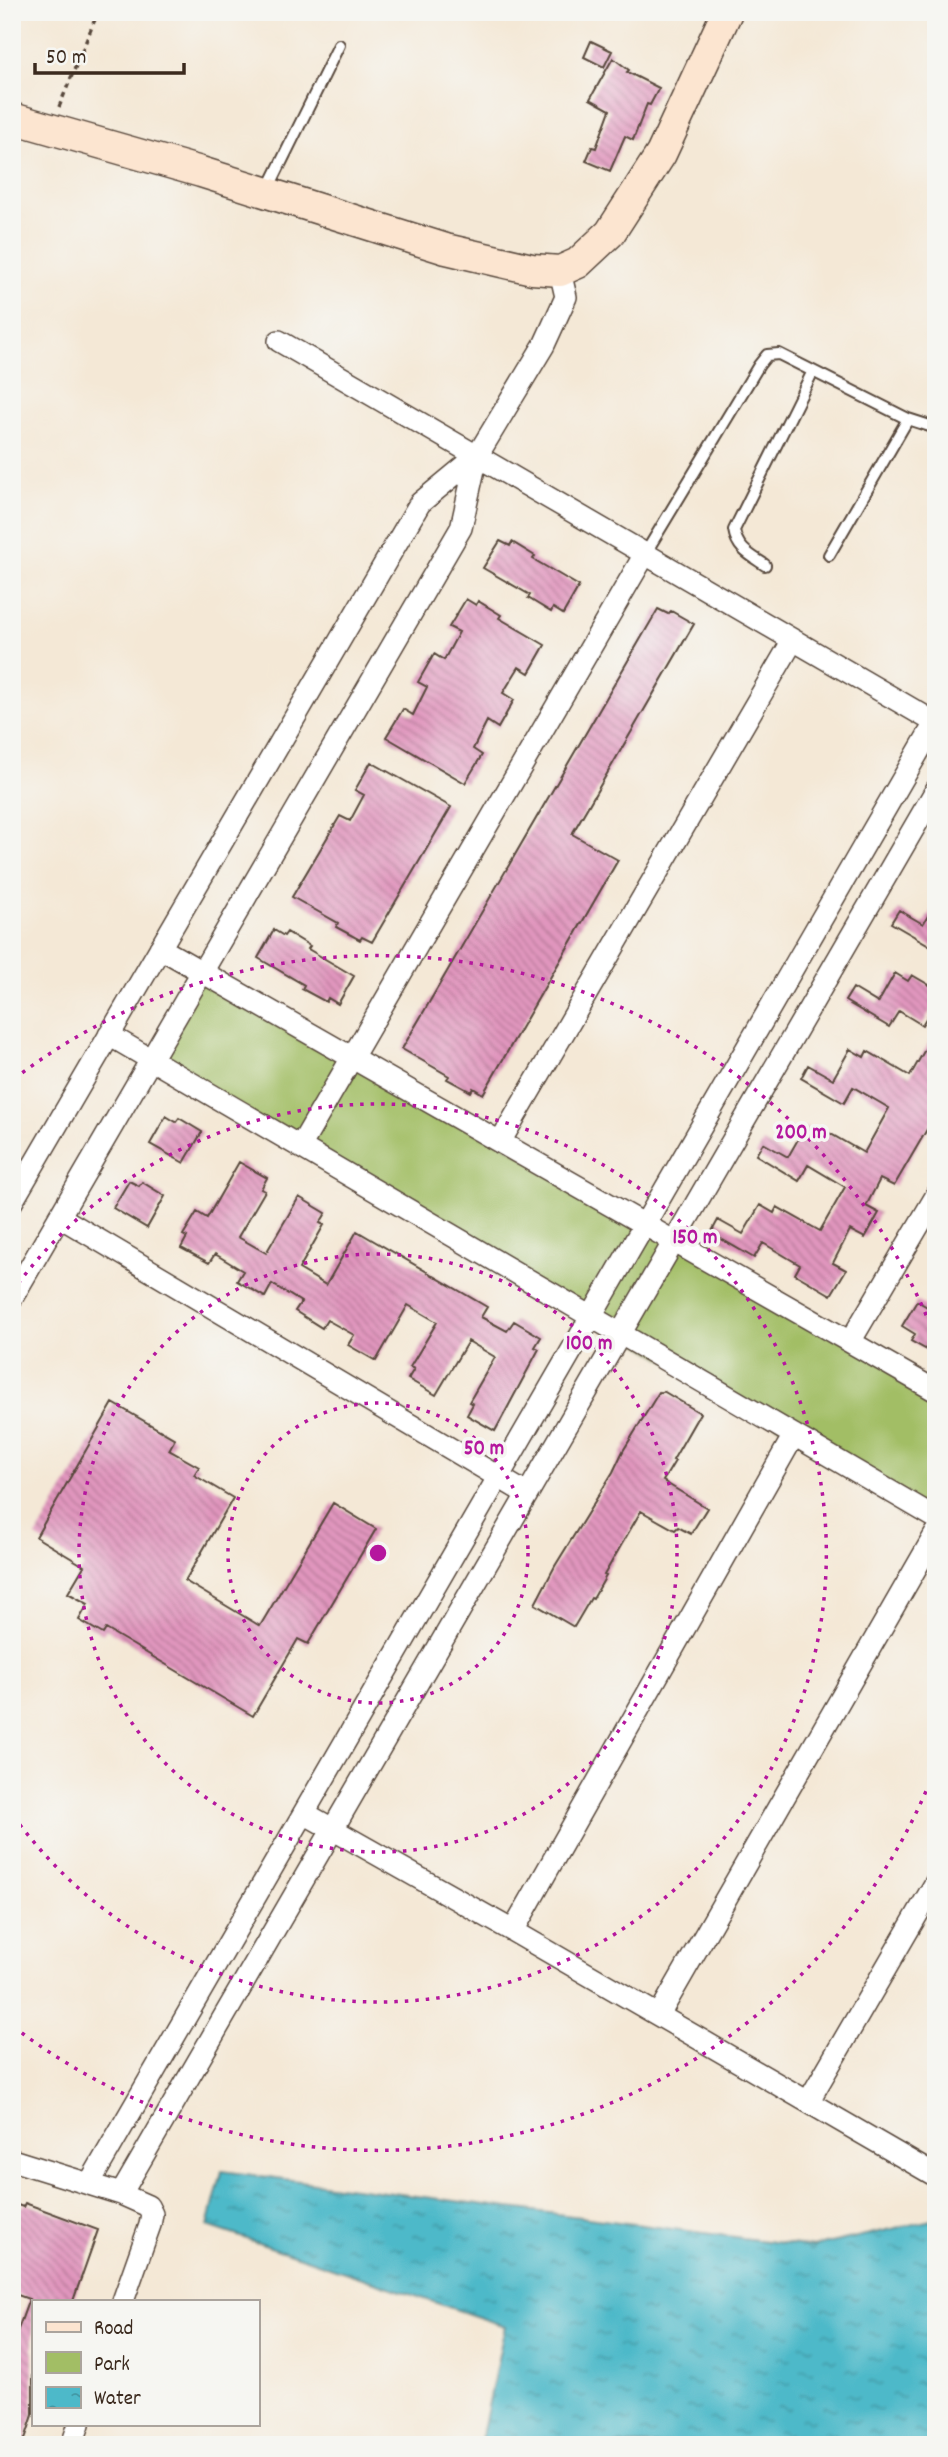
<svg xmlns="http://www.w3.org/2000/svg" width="948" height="2457" viewBox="0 0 948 2457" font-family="Dekko,sans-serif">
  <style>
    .green { fill: #a2be65; stroke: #6e7442; stroke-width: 2 }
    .water { fill: url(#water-ripples); stroke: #447274; stroke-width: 2 }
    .building { fill: url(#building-back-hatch) }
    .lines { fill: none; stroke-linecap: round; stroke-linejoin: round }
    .lane-casing { stroke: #57463a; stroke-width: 14 }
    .street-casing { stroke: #57463a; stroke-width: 24 }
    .secondary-casing { stroke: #57463a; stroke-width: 33 }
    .path { stroke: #57463a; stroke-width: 3.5; stroke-dasharray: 5 5; stroke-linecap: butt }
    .lane { stroke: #fff; stroke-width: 10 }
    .street { stroke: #fff; stroke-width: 21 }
    .secondary { stroke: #fce5d0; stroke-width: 30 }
    .ring { fill: none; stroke: #b5179e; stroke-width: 3.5; stroke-dasharray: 3.5 7 }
    .centre { fill: #b5179e; stroke: #f6f6f2; stroke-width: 3.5 }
    .ring-label { font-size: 21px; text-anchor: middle; font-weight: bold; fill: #b5179e; stroke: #f6f6f2; stroke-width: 7; stroke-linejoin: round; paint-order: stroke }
  </style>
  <defs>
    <pattern id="water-ripples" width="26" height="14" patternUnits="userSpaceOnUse" patternTransform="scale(1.75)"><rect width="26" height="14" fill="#4db9c9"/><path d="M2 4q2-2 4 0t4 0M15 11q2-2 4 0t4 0" fill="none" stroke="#4197a3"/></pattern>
    <pattern id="building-back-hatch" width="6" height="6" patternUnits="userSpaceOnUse" patternTransform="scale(1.75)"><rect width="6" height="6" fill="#e196be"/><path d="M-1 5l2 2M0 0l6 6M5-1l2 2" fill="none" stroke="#b87b9a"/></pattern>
  </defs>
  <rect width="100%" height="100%" fill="#f6f6f2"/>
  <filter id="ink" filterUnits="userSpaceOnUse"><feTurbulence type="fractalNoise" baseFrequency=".0143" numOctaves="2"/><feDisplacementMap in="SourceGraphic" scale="14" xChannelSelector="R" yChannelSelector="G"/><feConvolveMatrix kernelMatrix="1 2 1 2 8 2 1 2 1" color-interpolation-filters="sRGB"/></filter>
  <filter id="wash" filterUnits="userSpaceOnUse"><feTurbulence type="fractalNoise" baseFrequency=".00686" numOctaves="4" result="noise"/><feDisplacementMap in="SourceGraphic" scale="28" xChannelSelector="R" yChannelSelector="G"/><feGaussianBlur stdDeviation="1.57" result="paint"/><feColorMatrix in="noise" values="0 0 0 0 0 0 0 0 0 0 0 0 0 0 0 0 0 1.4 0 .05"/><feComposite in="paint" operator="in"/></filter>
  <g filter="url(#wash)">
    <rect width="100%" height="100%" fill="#f4e8d6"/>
    <path class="green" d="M201,972l735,419v127l-786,-459z"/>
    <path class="water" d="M222,2171l591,76 123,-28v226h-456l25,-119 -297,-100z"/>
    <g id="blocks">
      <path class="building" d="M591,41l21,10 -8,16 -20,-10z
        M613,58l16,12 -2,2 32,16 -9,17 -3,-1 -14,36 -8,-4 -15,35 -24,-10 6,-14 4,1 14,-38 -20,-11z
        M500,541l10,5 2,-4 23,14 -2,3 46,27 -16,28 -10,-6 -2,4 -23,-14 2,-3 -47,-27z
        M466,599l10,6 2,-4 23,14 -2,3 46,27 -16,28 -10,-6 -16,26 11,7 -16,28 -11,-7 -14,28 9,6 -17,28 -79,-46 17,-28 10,6 14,-28 -9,-5 16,-28 10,6 15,-28 -10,-5z
        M658,609l10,5 3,-3 23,13 -122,210 46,26 -135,234 -10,-6 -2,4 -24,-13 2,-3 -47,-27z
        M371,762l80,45 -79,135 -10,-5 -2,3 -24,-13 2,-4 -46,-26 48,-81 10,5 14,-26 -9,-5z
        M936,903v46l-45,-26 8,-13 24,14z
        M274,930l10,6 3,-4 23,14 -2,3 46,27 -16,28 -10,-6 -2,4 -24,-13 2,-4 -46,-27z
        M895,973l13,8 4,-6 24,14v13l-14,23 -23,-14 -10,16 -44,-26 8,-13 25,15z
        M936,1030v84l-42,72 -14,-7 -14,27 13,7 -14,25 -15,-8 -17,33 13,7 -15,25 -36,-21 5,-9 -37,-22 -9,15 -43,-25 7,-13 25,14 17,-29 14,8 3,-6 43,24 25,-44 -37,-22 -9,16 -43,-26 7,-12 25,14 17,-30 14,8 3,-6 42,24 25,-45 -36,-21 -9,16 -43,-25 7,-13 25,14 17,-30 14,8 3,-6 43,25z
        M166,1116l10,6 3,-4 23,14 -18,31 -34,-19z
        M239,1162l28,16 -6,11 4,2 -27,46 28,16 33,-56 27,16 -6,10 4,2 -25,44 27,16 31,-54 130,76 -6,10 26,14 7,-10 27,16 -6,10 4,2 -44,82 -28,-16 6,-11 -4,-2 26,-45 -27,-16 -32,54 -28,-16 6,-10 -4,-2 27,-45 -29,-17 -32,56 -28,-16 6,-10 -27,-15 -5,8 -27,-17 6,-9 -29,-18 -7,13 -28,-16 6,-10 -28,-17 -6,9 -28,-15 6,-11 -4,-2 14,-23 10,6z
        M129,1181l10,5 3,-4 23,14 -18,32 -34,-20z
        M917,1301l19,11v43l-25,-14 4,-7 -13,-8z
        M663,1391l37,22 -27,47 2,1 -12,20 44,27 -16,26 -13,-7 -3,3 -34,-19 -37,64 2,1 -13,23 -2,-1 -17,29 -39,-23 20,-38 58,-94 10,-21 36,-59 2,1z
        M113,1403l62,36 -6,11 30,17 -5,8 39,23 -48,83 75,45 73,-123 43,26 -68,115 -10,-5 -45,77 -147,-87 -3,5 -24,-14 9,-16 -20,-11 16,-27 -48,-29z
        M12,2203l11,4 2,-4 73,27 -25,71h-40v114l-10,30h-11v-99l17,-47 -17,-6z"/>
    </g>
  </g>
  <g filter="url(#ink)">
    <use href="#blocks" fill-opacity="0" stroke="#57463a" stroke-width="2"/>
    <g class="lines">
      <g class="lane-casing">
        <path id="lane" d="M267,191l72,-146
          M645,554l114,-189 8,-10 12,-1 129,65 28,9
          M829,555l79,-136
          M765,565c-15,-10 -28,-16 -31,-35l79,-159"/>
      </g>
      <g class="street-casing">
        <path id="street" d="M279,341l657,382
          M160,948l776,443
          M109,1035l827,483
          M500,1142l293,-502
          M300,1147l345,-593
          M12,1202l408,-699 57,-47
          M60,1217l467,277
          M12,1298l449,-770 16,-72 67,-111 22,-48 -6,-26
          M850,1342l86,-146
          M304,1813l209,118 423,245
          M513,1931l281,-496
          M659,2015l277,-482
          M808,2102l128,-220
          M12,2160l109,34 27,12 4,8 -2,11 -27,76
          M89,2184l846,-1461
          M121,2194l815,-1404
          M72,2445l7,-21"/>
      </g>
      <g class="secondary-casing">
        <path id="secondary" d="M12,118l189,54 245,77 86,20 28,2 18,-8 32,-30 51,-79 66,-142"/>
      </g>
      <path class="path" d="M59,107l39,-95"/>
      <use href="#lane" class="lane"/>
      <use href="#street" class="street"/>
      <use href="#secondary" class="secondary"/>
    </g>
  </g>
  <g class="ring">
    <circle cx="378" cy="1553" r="150"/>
    <circle cx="378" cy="1553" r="299"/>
    <path d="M12 1292A449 449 0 1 1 12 1814"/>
    <path d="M934 1772A598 598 0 0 1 14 2027M14 1079A598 598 0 0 1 934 1334"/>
  </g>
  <circle cx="378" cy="1553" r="10" class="centre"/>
  <g class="ring-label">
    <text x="801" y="1138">200 m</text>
    <text x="695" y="1243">150 m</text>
    <text x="589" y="1349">100 m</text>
    <text x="484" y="1454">50 m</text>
  </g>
  <rect width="948" height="2457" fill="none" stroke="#f6f6f2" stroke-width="42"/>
  <rect x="32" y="2300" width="228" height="126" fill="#f6f6f2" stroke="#aba49d" stroke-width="2"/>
  <rect x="46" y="2322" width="35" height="10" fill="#fce5d0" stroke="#aba49d" stroke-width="2"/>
  <text x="94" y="2334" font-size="21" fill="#3b2a1e">Road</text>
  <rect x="46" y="2352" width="35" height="21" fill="#a2be65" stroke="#aba49d" stroke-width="2"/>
  <text x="94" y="2370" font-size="21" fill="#3b2a1e">Park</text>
  <rect x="46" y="2387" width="35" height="21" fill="url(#water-ripples)" stroke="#aba49d" stroke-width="2"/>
  <text x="94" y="2404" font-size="21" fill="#3b2a1e">Water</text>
  <path d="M35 63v10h149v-10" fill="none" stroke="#3b2a1e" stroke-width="3.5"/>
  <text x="46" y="63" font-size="21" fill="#3b2a1e" stroke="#f6f6f2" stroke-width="5" paint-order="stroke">50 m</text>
</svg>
